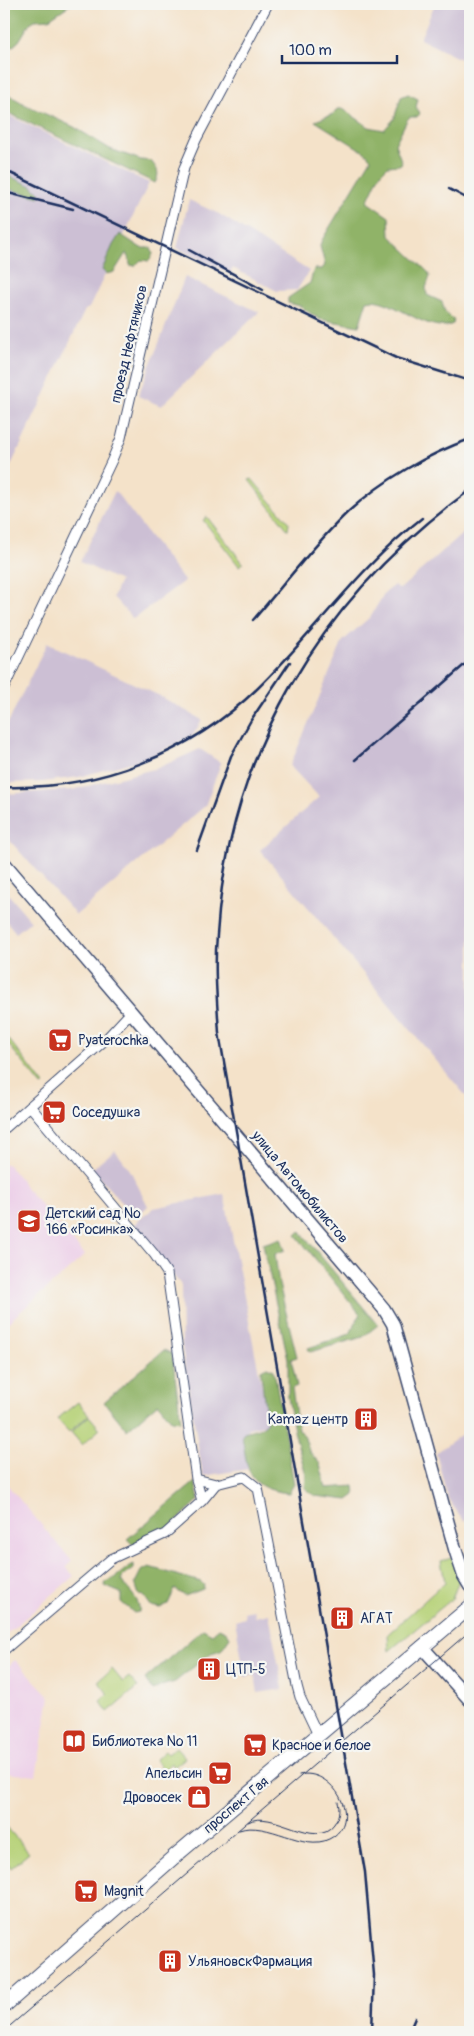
<svg xmlns="http://www.w3.org/2000/svg" width="474" height="2036" viewBox="0 0 474 2036" font-family="Pangolin,sans-serif">
  <style>
    .built { fill: #edd1e9 }
    .industrial { fill: #ccbfd4 }
    .green { fill: #b6d177; stroke: #68806a }
    .forest { fill: #90b368; stroke: #567163 }
    .lines { fill: none; stroke-linecap: round; stroke-linejoin: round }
    .street-casing { stroke: #3c4a6e; stroke-width: 11 }
    .secondary-casing { stroke: #3c4a6e; stroke-width: 15 }
    .primary-casing { stroke: #3c4a6e; stroke-width: 16 }
    .street { stroke: #fff; stroke-width: 9 }
    .secondary { stroke: #fff; stroke-width: 12 }
    .primary { stroke: #fff; stroke-width: 14 }
    .tram { stroke: #1b2f5e; stroke-width: 1 }
    .rail { stroke: #1b2f5e; stroke-width: 2.5 }
    .labels { text-anchor: middle; dominant-baseline: central; stroke-width: 4.5; stroke-linejoin: round; paint-order: stroke }
    .street-label { font-size: 14px; fill: #1b2f5e; stroke: #f6f6f2 }
    .poi-label { font-size: 14px; fill: #1b2f5e; stroke: #f6f6f2; text-anchor: start }
  </style>
  <rect width="100%" height="100%" fill="#f6f6f2"/>
  <filter id="ink" filterUnits="userSpaceOnUse"><feTurbulence type="fractalNoise" baseFrequency=".02" numOctaves="2"/><feDisplacementMap in="SourceGraphic" scale="10" xChannelSelector="R" yChannelSelector="G"/><feConvolveMatrix kernelMatrix="1 2 1 2 8 2 1 2 1" color-interpolation-filters="sRGB"/></filter>
  <filter id="wash" filterUnits="userSpaceOnUse"><feTurbulence type="fractalNoise" baseFrequency=".0096" numOctaves="4" result="noise"/><feDisplacementMap in="SourceGraphic" scale="20" xChannelSelector="R" yChannelSelector="G"/><feGaussianBlur stdDeviation="1.12" result="paint"/><feColorMatrix in="noise" values="0 0 0 0 0 0 0 0 0 0 0 0 0 0 0 0 0 1.4 0 .05"/><feComposite in="paint" operator="in"/></filter>
  <g filter="url(#wash)">
    <rect width="100%" height="100%" fill="#f4e2c9"/>
    <path class="built" d="M4,1164h3l15,17 3,6 60,68 -81,71z
      M4,1481l68,80 -6,6 8,9 -70,60z
      M15,1660l35,37 -14,79 -32,-3v-103z"/>
    <path class="industrial" d="M435,4h35v60l-50,-25z
      M4,113l145,70 -60,125 -4,2 -81,170z
      M189,200l30,14 90,57 -12,19 -20,1 -44,-23 -3,5 -53,-25z
      M185,277l74,35 -98,94 -23,-10z
      M115,491l69,90 -51,38 -20,-22 7,-16 -40,-19z
      M470,527v574l-210,-251 59,-53 -29,-31 53,-125 27,-24 14,-23 10,-9 6,4z
      M47,643l113,53 42,24 -9,15 -47,23 -67,19 -37,5 -38,1v-52z
      M200,749l21,14 -16,43 -129,109 -72,-81v-40l68,-4 86,-22z
      M4,889l27,32 -15,12 -12,-15z
      M115,1150l15,20 18,36 -13,12 -43,-49z
      M224,1194l45,230 -21,4 -6,12 6,29 -45,7 -21,-129 -1,-62 -47,-61 20,-16z
      M470,1428v88l-6,5 -16,-22 -12,-46z
      M254,1610l1,7 14,-3 14,75 -25,4 -3,-18 -10,2 -10,-57 10,-2 -1,-6z"/>
    <path class="green" d="M252,479l37,44 -1,7 -39,-50z
      M207,517l36,46 -4,3 -36,-46z
      M4,1033l40,52 -2,1 -38,-47z
      M78,1402l11,13 -20,17 -12,-13z
      M89,1416l11,13 -18,16 -11,-13z
      M452,1558l7,22 -7,19 -63,52 -1,-17 57,-52 -4,-21z
      M112,1669l11,13 6,-5 9,10 -30,25 -8,-11 8,-7 -10,-13z
      M176,1748l9,10 -11,9 -3,-4 -7,7 -9,-10 10,-9 3,3z
      M5,1825l24,28 -18,15 -7,-8z"/>
    <path class="forest" d="M4,4h67l-22,15 -14,1 -5,3 -11,18 -15,13z
      M4,92l22,13 48,22 36,22 31,11 10,1c7,9 9,12 4,22l-151,-72z
      M408,94l10,5 -2,8 4,7 -3,3h-7l-3,3 -12,24 7,19 -3,2 -11,1 -8,8 -13,28 22,15 1,19 38,36 2,4 -4,12 1,7 15,7 3,10 9,8 -1,4c-26,12 -64,-30 -86,-23l-8,25 -40,-7 -19,-13 -12,-3v-5l22,-15 4,-14h8l3,-4 -5,-19 2,-6 49,-81 -5,-6 -51,-32 18,-7 5,-5h5l26,18 15,3 10,-11 7,-22z
      M4,174l28,12 8,8 -1,3 -35,-9z
      M120,234l21,14h10l2,6 -4,7 -8,-1 -6,6 -5,-1 -1,-8 -3,-4 -12,19 -8,2 -4,-4 11,-25z
      M300,1231l78,94 -15,12 -53,15 -2,-4 42,-14 10,-20 -64,-79z
      M281,1238l4,12 -10,4 4,30 18,73 -6,2 6,27 -5,2 6,41 6,6 5,16 11,13 6,24 28,-2 1,9 -7,5 -33,-4 -10,-8 1,-13 -12,-44 -6,-34v-38l-25,-115z
      M164,1350l8,4 9,67 -10,-1 -13,-17 -31,27 -23,-28z
      M267,1367l7,3 20,114 -5,9c-42,-4 -41,-22 -47,-57l2,-4 18,-5 5,-4 -6,-49v-4z
      M195,1482l4,18 -34,32 -31,14 -7,-7z
      M134,1564v4l-11,8 -2,4c6,10 20,19 18,32l-5,1 -13,-11v-9l-17,-7 1,-4c12,-3 18,-13 29,-18z
      M149,1567l52,15 3,3 -1,4 -18,7 -10,-7 -7,15 -8,4 -9,-2 -7,-10 -5,-1 -4,-12 6,-12z
      M219,1628l8,4 3,5 -9,13 -10,3 -36,29 -14,4 -8,5 -8,-12 58,-50 9,5z"/>
  </g>
  <g filter="url(#ink)">
    <g class="lines">
      <g class="street-casing">
        <path id="street" d="M4,688l108,-228 9,-22 63,-270 12,-28 72,-136
          M30,1106l124,148 13,19 29,206 6,22 14,-17 28,-7 14,11 39,198 3,11 18,38
          M4,1129l101,-89 26,-28
          M196,1479l20,5
          M4,1650l107,-91 54,-25 37,-33"/>
      </g>
      <g class="secondary-casing">
        <path id="secondary" d="M4,863l380,446 9,15 62,225 9,27 6,10
          M422,1647l48,53"/>
      </g>
      <g class="primary-casing">
        <path id="primary" d="M4,2006l171,-150 295,-249"/>
      </g>
      <use href="#street" class="street"/>
      <use href="#secondary" class="secondary"/>
      <use href="#primary" class="primary"/>
      <path class="tram" d="M248,1822c24,-14 68,28 86,2 5,-7 6,-14 4,-22
        M239,1830c29,-10 65,22 90,9 36,-18 3,-73 -30,-64
        M4,2031l466,-400"/>
      <path class="rail" d="M4,170l392,188 74,23
        M449,189l21,11
        M4,192l69,17
        M189,250l74,40
        M253,620c32,-36 61,-76 96,-109 34,-31 79,-57 121,-72
        M355,760l115,-100
        M4,787c95,3 186,-33 254,-99 56,-55 101,-121 164,-170
        M197,850l34,-94 20,-36 39,-58
        M372,2032l2,-57 -9,-103 -146,-839c-2,-33 -5,-65 -2,-98 12,-186 104,-337 253,-445
        M409,2032l6,-14"/>
    </g>
  </g>
  <defs>
    <g id="supermarket-square" transform="scale(1.25)"><rect x="-9" y="-9" width="18" height="18" rx="4" fill="#c8321e" stroke="#f6f6f2"/><path d="M-6-5.5h2.5l.6 2H6L4.5 2H-2.5L-4.4-4H-6ZM-1.5 3.2a1.3 1.3 0 1 0 .1 0ZM3 3.2a1.3 1.3 0 1 0 .1 0Z" fill="#fff"/></g>
    <g id="school-square" transform="scale(1.25)"><rect x="-9" y="-9" width="18" height="18" rx="4" fill="#c8321e" stroke="#f6f6f2"/><path d="M0-5L7-2L0 1L-7-2ZM-4 1L0 2.5L4 1V4Q0 6-4 4Z" fill="#fff"/></g>
    <g id="building-square" transform="scale(1.25)"><rect x="-9" y="-9" width="18" height="18" rx="4" fill="#c8321e" stroke="#f6f6f2"/><path d="M-4-6H4V6H1V3H-1V6H-4ZM-2.5-4.3h1.7v1.8h-1.7ZM.8-4.3h1.7v1.8H.8ZM-2.5-1h1.7V.8h-1.7ZM.8-1h1.7V.8H.8Z" fill="#fff"/></g>
    <g id="library-square" transform="scale(1.25)"><rect x="-9" y="-9" width="18" height="18" rx="4" fill="#c8321e" stroke="#f6f6f2"/><path d="M-6-4Q-3-5.5-.7-3.5V5Q-3 3-6 4ZM6-4Q3-5.5 .7-3.5V5Q3 3 6 4Z" fill="#fff"/></g>
    <g id="shop-square" transform="scale(1.25)"><rect x="-9" y="-9" width="18" height="18" rx="4" fill="#c8321e" stroke="#f6f6f2"/><path d="M-5-2.5h2.3a2.7 3.5 0 0 1 5.4 0H5L5.5 6h-11ZM-1.5-2.5h3a1.5 2.3 0 0 0-3 0Z" fill="#fff"/></g>
  </defs>
  <g fill-rule="evenodd">
    <use href="#supermarket-square" x="60" y="1040"/>
    <use href="#supermarket-square" x="54" y="1112"/>
    <use href="#school-square" x="29" y="1221"/>
    <use href="#building-square" x="366" y="1419"/>
    <use href="#building-square" x="342" y="1618"/>
    <use href="#building-square" x="209" y="1669"/>
    <use href="#library-square" x="74" y="1741"/>
    <use href="#supermarket-square" x="255" y="1745"/>
    <use href="#supermarket-square" x="220" y="1773"/>
    <use href="#shop-square" x="199" y="1797"/>
    <use href="#supermarket-square" x="86" y="1891"/>
    <use href="#building-square" x="170" y="1961"/>
  </g>
  <g class="labels">
    <g class="street-label">
      <text transform="translate(129 344) rotate(-77)">проезд Нефтяников</text>
      <text transform="translate(300 1187) rotate(50)">улица Автомобилистов</text>
      <text transform="translate(236 1805) rotate(-40)">проспект Гая</text>
    </g>
    <g class="poi-label">
      <text x="78" y="1040">Pyaterochka</text>
      <text x="72" y="1112">Соседушка</text>
      <text x="46" y="1213">Детский сад №<tspan x="46" dy="16">166 «Росинка»</tspan></text>
      <text x="348" y="1419" text-anchor="end">Kamaz центр</text>
      <text x="360" y="1618">АГАТ</text>
      <text x="226" y="1669">ЦТП-5</text>
      <text x="92" y="1741">Библиотека № 11</text>
      <text x="272" y="1745">Красное и белое</text>
      <text x="202" y="1773" text-anchor="end">Апельсин</text>
      <text x="182" y="1797" text-anchor="end">Дровосек</text>
      <text x="104" y="1891">Magnit</text>
      <text x="188" y="1961">УльяновскФармация</text>
    </g>
  </g>
  <rect width="474" height="2036" fill="none" stroke="#f6f6f2" stroke-width="20"/>
  <path d="M282 55v8h115v-8" fill="none" stroke="#1b2f5e" stroke-width="2.5"/>
  <text x="289" y="55" font-size="15" fill="#1b2f5e" stroke="#f6f6f2" stroke-width="4" paint-order="stroke">100 m</text>
</svg>
